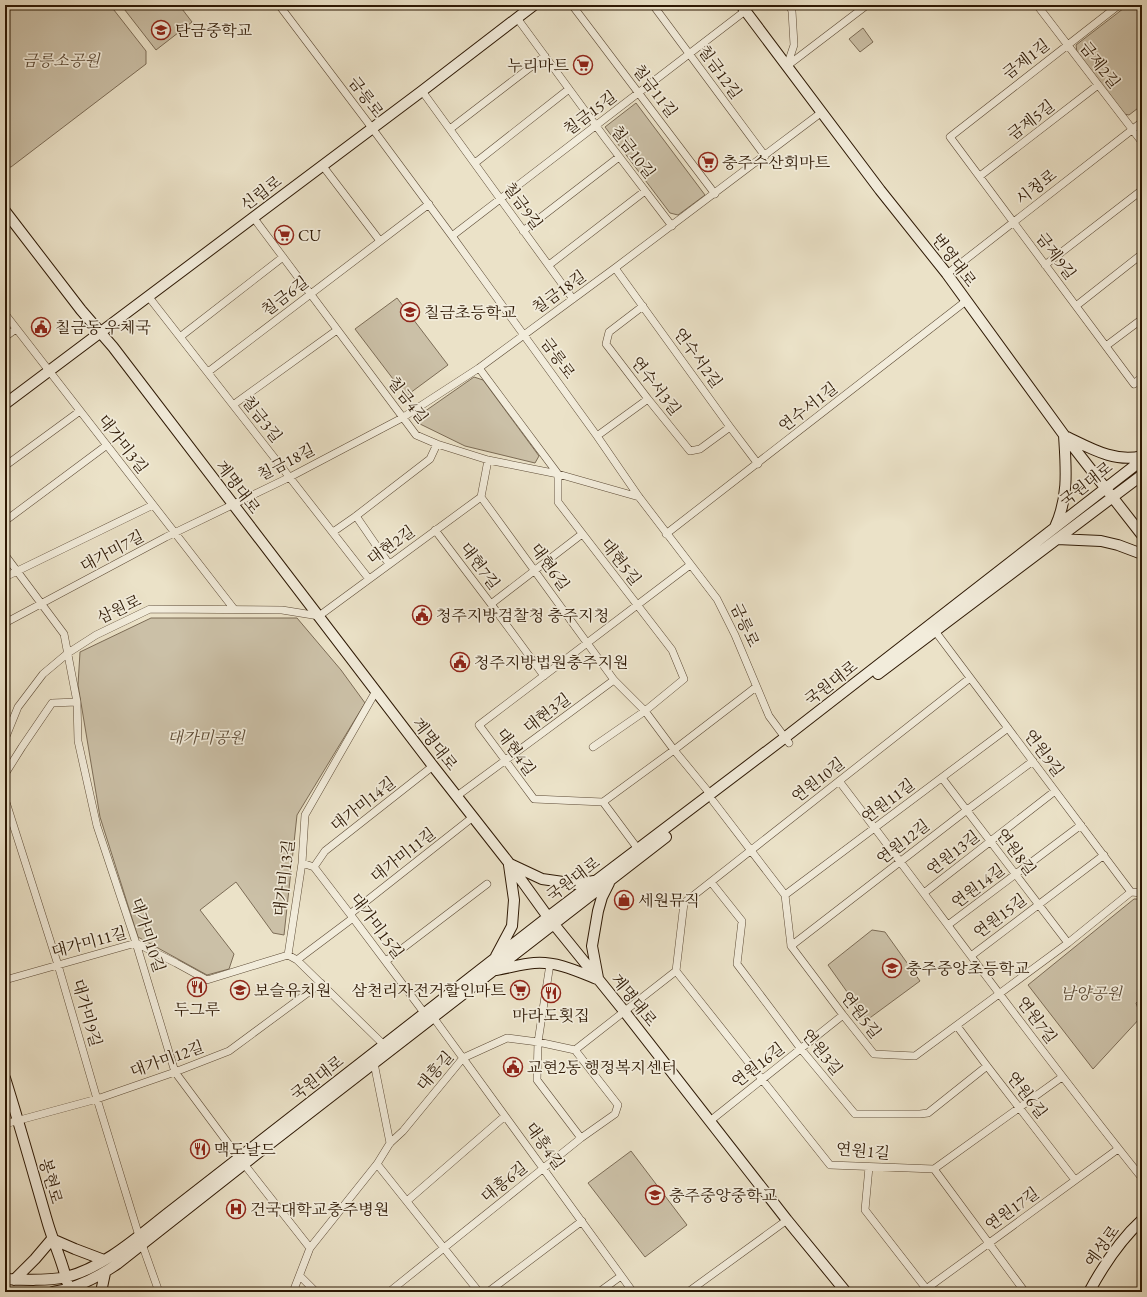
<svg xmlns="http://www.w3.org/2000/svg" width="1147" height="1297" viewBox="0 0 1147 1297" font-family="'EB Garamond','Noto Serif KR',serif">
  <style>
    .green { fill: #cbc0a7; stroke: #7c6c56 }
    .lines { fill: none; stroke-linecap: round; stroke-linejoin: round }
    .street-casing { stroke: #5c4a35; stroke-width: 8 }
    .secondary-casing { stroke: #2d1804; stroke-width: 12 }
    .street { stroke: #f2ecdb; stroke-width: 7 }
    .secondary { stroke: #f2ecdb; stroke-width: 10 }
    .labels { text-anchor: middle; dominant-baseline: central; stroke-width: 3.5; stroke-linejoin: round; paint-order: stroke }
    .poi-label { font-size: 16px; fill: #2d1804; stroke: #f2ecdb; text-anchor: start }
    .street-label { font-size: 16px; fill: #2d1804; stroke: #f2ecdb }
    .park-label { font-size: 16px; font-style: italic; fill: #5c4a35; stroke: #f2ecdb }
  </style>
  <rect width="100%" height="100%" fill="#ebe2c8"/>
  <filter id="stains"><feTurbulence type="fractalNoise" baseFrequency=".005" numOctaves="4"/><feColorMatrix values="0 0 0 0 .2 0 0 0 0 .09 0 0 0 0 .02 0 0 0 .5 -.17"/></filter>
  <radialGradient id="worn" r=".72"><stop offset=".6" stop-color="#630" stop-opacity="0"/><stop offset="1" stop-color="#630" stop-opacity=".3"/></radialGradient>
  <path class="green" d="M5,5h105l36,46v13l-135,103h-6z
    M121,5h58l13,17 -36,28z
    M1128,5h14v100l-13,10 -5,-1 -47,-62 -1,-7z
    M863,28l10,14 -13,10 -11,-13z
    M636,103l69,92 -27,20 -8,-2 -65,-86z
    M397,298l51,67 -42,31 -51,-67z
    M474,377l9,3 56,76 -4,7 -70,-17 -47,-23 3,-9z
    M151,618h146l44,52 24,33 -68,112 -13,120 -11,-2 -37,-51 -36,28 34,44 -5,15 -22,6 -69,-38 -38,-120 -22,-132 2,-33z
    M1134,899h8v99l-6,5 5,14 -48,52 -65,-84z
    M872,930l13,2 35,49 -53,39 -39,-55z
    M631,1151l56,74 -42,32 -57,-74z"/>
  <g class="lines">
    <g class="street-casing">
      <path id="street" d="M279,5l93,123 80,108 145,200 42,61 78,102 18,36 34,81 20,27
        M572,5l143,189
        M653,5l112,151
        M1037,5l105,137
        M1119,5l-169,132 184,247 8,-7
        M517,18l88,120 67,88
        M787,66l80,-61
        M787,66l7,-21 -2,-34 -3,-6
        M422,91l151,208
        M450,129l95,-73
        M475,163l94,-74
        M322,165l58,76
        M980,176l118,-91
        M253,217l163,218 21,9 51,16 70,14 81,23
        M523,231l96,-74
        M452,236l293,-225
        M549,265l96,-74
        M1045,265l97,-75
        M615,268l115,159 28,37
        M947,274l195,-152
        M148,296l221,283
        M643,306l-34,26 -3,12 42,55 42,52 10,-2 30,-22
        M1076,306l66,-52
        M5,314l229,295
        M5,337l11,-8
        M180,337l103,-80
        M1106,346l36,-27
        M479,368l79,106v28l114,148 12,29 -39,32 -52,36
        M208,372l221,-168
        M233,405l104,-75
        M597,436l51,-37
        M488,460l-7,37 133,183 31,31 29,39 37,45
        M5,466l75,-55
        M356,516l33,48
        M5,521l102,-76
        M435,530l56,74 53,72
        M333,532l23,-16 74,-57 7,-15
        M666,534l300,-233
        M5,555l59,79 13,68 1,39 19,85 39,117 39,129 64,86
        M690,565l-211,160 55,74 69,3 71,-52 82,-63
        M5,577l148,-72
        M491,604l91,-70
        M5,623l161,-86 124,-60 112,-59 77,-50 136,-100 207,-156
        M935,631l196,261
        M376,691l-71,124 -3,48 -14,92 9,5 87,85
        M5,739l13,-32 25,-33 25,-21 28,-18 54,-26 132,1 37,6 162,-119
        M5,774l17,-27 30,-44 25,-1
        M942,778l126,165
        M839,781c101,132 199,268 303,397
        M457,796l157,-116
        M5,799l53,166 39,134 42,137
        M713,801l72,94 6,51 52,69 31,39 41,2 153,-113 63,-51 11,1
        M603,802l35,47
        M302,863l12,4 36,47 75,100
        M314,867l11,-16 108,-85
        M711,882l31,39 -5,43 64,85 54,65h65l8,-1 59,-47
        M924,893l131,-102
        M785,895l223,-167
        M350,914l123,-97
        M948,925l133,-100
        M791,946l176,-136 66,-49
        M971,956l133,-101
        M297,960l56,-42
        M386,961l101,-77
        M550,964l-12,78 -1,38 44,58
        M676,971l154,194 104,4 128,-92
        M5,980l131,-37 40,20 31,17 81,-25
        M433,1017l200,275
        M957,1026l30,40 88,114
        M575,1050l101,-79 8,-68 286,-225
        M374,1063l16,80
        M710,1121l133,-106
        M5,1124l92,-25 78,-27 54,-21 92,-68
        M244,1164l66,84
        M377,1164l102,128
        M869,1167l-4,43 63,81
        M934,1169l91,123
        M407,1201l98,-85
        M142,1244l17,48
        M300,1276l16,16
        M293,1292l17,-44 67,-84 13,-21 13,-12 60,-73 44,-20 31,4 37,8
        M389,1292l192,-154 34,-24 3,-9 -43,-55
        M488,1292l94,-71
        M599,1292l22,-16
        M688,1292l99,-72
        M922,1292l196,-143"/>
    </g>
    <g class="secondary-casing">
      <path id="secondary" d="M741,5l139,185 67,84 117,161 78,100
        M5,211l76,99 32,37 320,419 76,97 39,54 76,94 163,209 59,72
        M5,404l417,-313 112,-86
        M1067,437c23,11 48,26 75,19
        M1055,527c14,-30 11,-59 9,-92
        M1057,539l44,2 17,4 24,9
        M878,674l264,-199
        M510,864l32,15 35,5 17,-3
        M496,956l16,-30 2,-26 -5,-35
        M496,970c13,-2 25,-6 38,-7 22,-2 43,8 63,16
        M598,978l-6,-32 6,-35 4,-14 7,-14
        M5,1078c15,48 29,98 43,146 6,20 15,39 19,58
        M5,1279c20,1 42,2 61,-2 38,-9 76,-44 106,-67l376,-293 235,-178 359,-279
        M14,1280l21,-21 17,-20 23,10 29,11
        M53,1292c24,-4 44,-14 64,-28l146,-115 403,-312
        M101,1292l4,-19
        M1089,1292c14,-26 31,-52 53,-72"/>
    </g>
    <use href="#street" class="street"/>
    <use href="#secondary" class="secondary"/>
  </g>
  <defs>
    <g id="school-ring" transform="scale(1)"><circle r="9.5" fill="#f2ecdb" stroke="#8f2418" stroke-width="1.5"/><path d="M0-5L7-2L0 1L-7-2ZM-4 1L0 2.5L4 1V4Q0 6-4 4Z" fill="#8f2418"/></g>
    <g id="supermarket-ring" transform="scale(1)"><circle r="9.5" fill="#f2ecdb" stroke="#8f2418" stroke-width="1.5"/><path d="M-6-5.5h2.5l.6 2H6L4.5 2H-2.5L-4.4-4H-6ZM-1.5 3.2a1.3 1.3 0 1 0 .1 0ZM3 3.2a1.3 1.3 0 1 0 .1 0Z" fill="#8f2418"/></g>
    <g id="civic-ring" transform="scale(1)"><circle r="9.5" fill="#f2ecdb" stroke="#8f2418" stroke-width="1.5"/><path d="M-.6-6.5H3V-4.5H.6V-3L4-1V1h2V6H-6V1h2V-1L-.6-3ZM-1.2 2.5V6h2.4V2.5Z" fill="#8f2418"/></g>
    <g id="shop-ring" transform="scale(1)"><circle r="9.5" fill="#f2ecdb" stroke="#8f2418" stroke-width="1.5"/><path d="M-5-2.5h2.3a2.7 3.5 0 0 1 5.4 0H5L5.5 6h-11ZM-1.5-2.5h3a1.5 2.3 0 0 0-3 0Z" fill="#8f2418"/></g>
    <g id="restaurant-ring" transform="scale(1)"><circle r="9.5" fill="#f2ecdb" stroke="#8f2418" stroke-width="1.5"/><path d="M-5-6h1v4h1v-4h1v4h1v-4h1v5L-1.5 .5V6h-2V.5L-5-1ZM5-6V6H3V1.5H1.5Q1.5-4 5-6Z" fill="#8f2418"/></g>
    <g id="hospital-ring" transform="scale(1)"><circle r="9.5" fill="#f2ecdb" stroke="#8f2418" stroke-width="1.5"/><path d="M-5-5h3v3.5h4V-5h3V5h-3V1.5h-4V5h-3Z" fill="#8f2418"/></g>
  </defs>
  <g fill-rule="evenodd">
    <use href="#school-ring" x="161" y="30"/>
    <use href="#supermarket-ring" x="583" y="65"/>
    <use href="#supermarket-ring" x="708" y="162"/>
    <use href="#supermarket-ring" x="284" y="235"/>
    <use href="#school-ring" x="410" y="312"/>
    <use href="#civic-ring" x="41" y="327"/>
    <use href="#civic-ring" x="422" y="615"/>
    <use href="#civic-ring" x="460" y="662"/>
    <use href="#shop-ring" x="624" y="900"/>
    <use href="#school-ring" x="892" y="968"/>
    <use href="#restaurant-ring" x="197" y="987"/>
    <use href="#school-ring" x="240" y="990"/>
    <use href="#supermarket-ring" x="520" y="990"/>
    <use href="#restaurant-ring" x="551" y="993"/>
    <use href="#civic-ring" x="513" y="1067"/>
    <use href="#restaurant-ring" x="200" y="1149"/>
    <use href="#school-ring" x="655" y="1195"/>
    <use href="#hospital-ring" x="236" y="1209"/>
  </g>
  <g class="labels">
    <g class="poi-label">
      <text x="175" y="30">탄금중학교</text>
      <text x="569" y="65" text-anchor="end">누리마트</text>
      <text x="722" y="162">충주수산회마트</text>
      <text x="298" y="235">CU</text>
      <text x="424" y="312">칠금초등학교</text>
      <text x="55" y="327">칠금동 우체국</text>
      <text x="436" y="615">청주지방검찰청 충주지청</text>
      <text x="474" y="662">청주지방법원충주지원</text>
      <text x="638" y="900">세원뮤직</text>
      <text x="906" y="968">충주중앙초등학교</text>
      <text x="254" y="990">보슬유치원</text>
      <text x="506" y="990" text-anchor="end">삼천리자전거할인마트</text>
      <text x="197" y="1009" text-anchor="middle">두그루</text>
      <text x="551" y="1015" text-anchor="middle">마라도횟집</text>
      <text x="527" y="1067">교현2동 행정복지센터</text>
      <text x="214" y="1149">맥도날드</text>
      <text x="669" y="1195">충주중앙중학교</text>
      <text x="250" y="1209">건국대학교충주병원</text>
    </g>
    <g class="street-label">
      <text transform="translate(1026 59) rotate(-38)">금제1길</text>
      <text transform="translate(1100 65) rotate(52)">금제2길</text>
      <text transform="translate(720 72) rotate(54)">칠금12길</text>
      <text transform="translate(655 91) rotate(53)">칠금11길</text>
      <text transform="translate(366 97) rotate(53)">금릉로</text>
      <text transform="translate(590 113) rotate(-37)">칠금15길</text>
      <text transform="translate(1031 120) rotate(-38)">금제5길</text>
      <text transform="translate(633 152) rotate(53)">칠금10길</text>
      <text transform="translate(1036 187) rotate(-38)">시청로</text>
      <text transform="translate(261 193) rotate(-37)">신립로</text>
      <text transform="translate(523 206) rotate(54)">칠금9길</text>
      <text transform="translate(1056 256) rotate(53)">금제9길</text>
      <text transform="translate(954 260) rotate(53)">번영대로</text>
      <text transform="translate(559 292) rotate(-36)">칠금18길</text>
      <text transform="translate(285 296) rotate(-37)">칠금6길</text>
      <text transform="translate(558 358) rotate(54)">금릉로</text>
      <text transform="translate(698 358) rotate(54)">연수서2길</text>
      <text transform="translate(656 386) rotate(52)">연수서3길</text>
      <text transform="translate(408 400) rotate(52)">칠금4길</text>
      <text transform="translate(808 407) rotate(-38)">연수서1길</text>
      <text transform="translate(262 419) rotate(52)">칠금3길</text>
      <text transform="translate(123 444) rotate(52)">대가미3길</text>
      <text transform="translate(286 462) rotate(-27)">칠금18길</text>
      <text transform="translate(1086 484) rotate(-38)">국원대로</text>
      <text transform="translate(238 487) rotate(53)">계명대로</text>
      <text transform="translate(391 545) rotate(-36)">대현2길</text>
      <text transform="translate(112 551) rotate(-28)">대가미7길</text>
      <text transform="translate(621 562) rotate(52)">대현5길</text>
      <text transform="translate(480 566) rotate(53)">대현7길</text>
      <text transform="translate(550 567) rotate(54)">대현6길</text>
      <text transform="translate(119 609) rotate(-25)">삼원로</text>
      <text transform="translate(745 625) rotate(65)">금릉로</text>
      <text transform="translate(831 683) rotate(-38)">국원대로</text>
      <text transform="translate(547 713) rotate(-37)">대현3길</text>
      <text transform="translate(435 744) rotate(52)">계명대로</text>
      <text transform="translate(516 752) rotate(54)">대현4길</text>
      <text transform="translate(1044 753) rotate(53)">연원9길</text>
      <text transform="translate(818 780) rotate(-38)">연원10길</text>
      <text transform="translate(888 801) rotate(-37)">연원11길</text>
      <text transform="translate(363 804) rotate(-38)">대가미14길</text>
      <text transform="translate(903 842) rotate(-38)">연원12길</text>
      <text transform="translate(1016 852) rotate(53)">연원8길</text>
      <text transform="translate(953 853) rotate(-38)">연원13길</text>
      <text transform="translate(403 855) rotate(-38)">대가미11길</text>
      <text transform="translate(284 878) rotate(-83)">대가미13길</text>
      <text transform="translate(573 879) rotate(-37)">국원대로</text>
      <text transform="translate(978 886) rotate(-37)">연원14길</text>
      <text transform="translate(1000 916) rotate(-37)">연원15길</text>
      <text transform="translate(377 926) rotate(53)">대가미15길</text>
      <text transform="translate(148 935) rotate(72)">대가미10길</text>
      <text transform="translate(89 942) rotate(-15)">대가미11길</text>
      <text transform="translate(634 1000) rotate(51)">계명대로</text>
      <text transform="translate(87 1013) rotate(74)">대가미9길</text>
      <text transform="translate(861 1015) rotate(52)">연원5길</text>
      <text transform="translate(1037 1020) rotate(53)">연원7길</text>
      <text transform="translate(822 1052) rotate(51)">연원3길</text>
      <text transform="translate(167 1059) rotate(-20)">대가미12길</text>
      <text transform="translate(758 1065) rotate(-38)">연원16길</text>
      <text transform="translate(435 1071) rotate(-49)">대흥길</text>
      <text transform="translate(317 1078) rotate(-38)">국원대로</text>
      <text transform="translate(1027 1095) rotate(52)">연원6길</text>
      <text transform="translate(545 1146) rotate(54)">대흥4길</text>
      <text transform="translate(863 1151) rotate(5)">연원1길</text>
      <text transform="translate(51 1181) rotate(74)">봉현로</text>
      <text transform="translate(504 1182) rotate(-39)">대흥6길</text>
      <text transform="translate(1012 1209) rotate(-36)">연원17길</text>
      <text transform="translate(1102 1246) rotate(-54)">예성로</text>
    </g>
    <g class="park-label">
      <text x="61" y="60">금릉소공원</text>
      <text x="206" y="737">대가미공원</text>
      <text x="1091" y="993">남양공원</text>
    </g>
  </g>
  <rect width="1147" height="1297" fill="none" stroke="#ebe2c8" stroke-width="20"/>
  <rect x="6" y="6" width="1135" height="1285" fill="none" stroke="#2d1804" stroke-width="2"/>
  <rect x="10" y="10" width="1127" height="1277" fill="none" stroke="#2d1804"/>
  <rect width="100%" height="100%" filter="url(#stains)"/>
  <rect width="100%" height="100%" fill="url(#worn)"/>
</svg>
